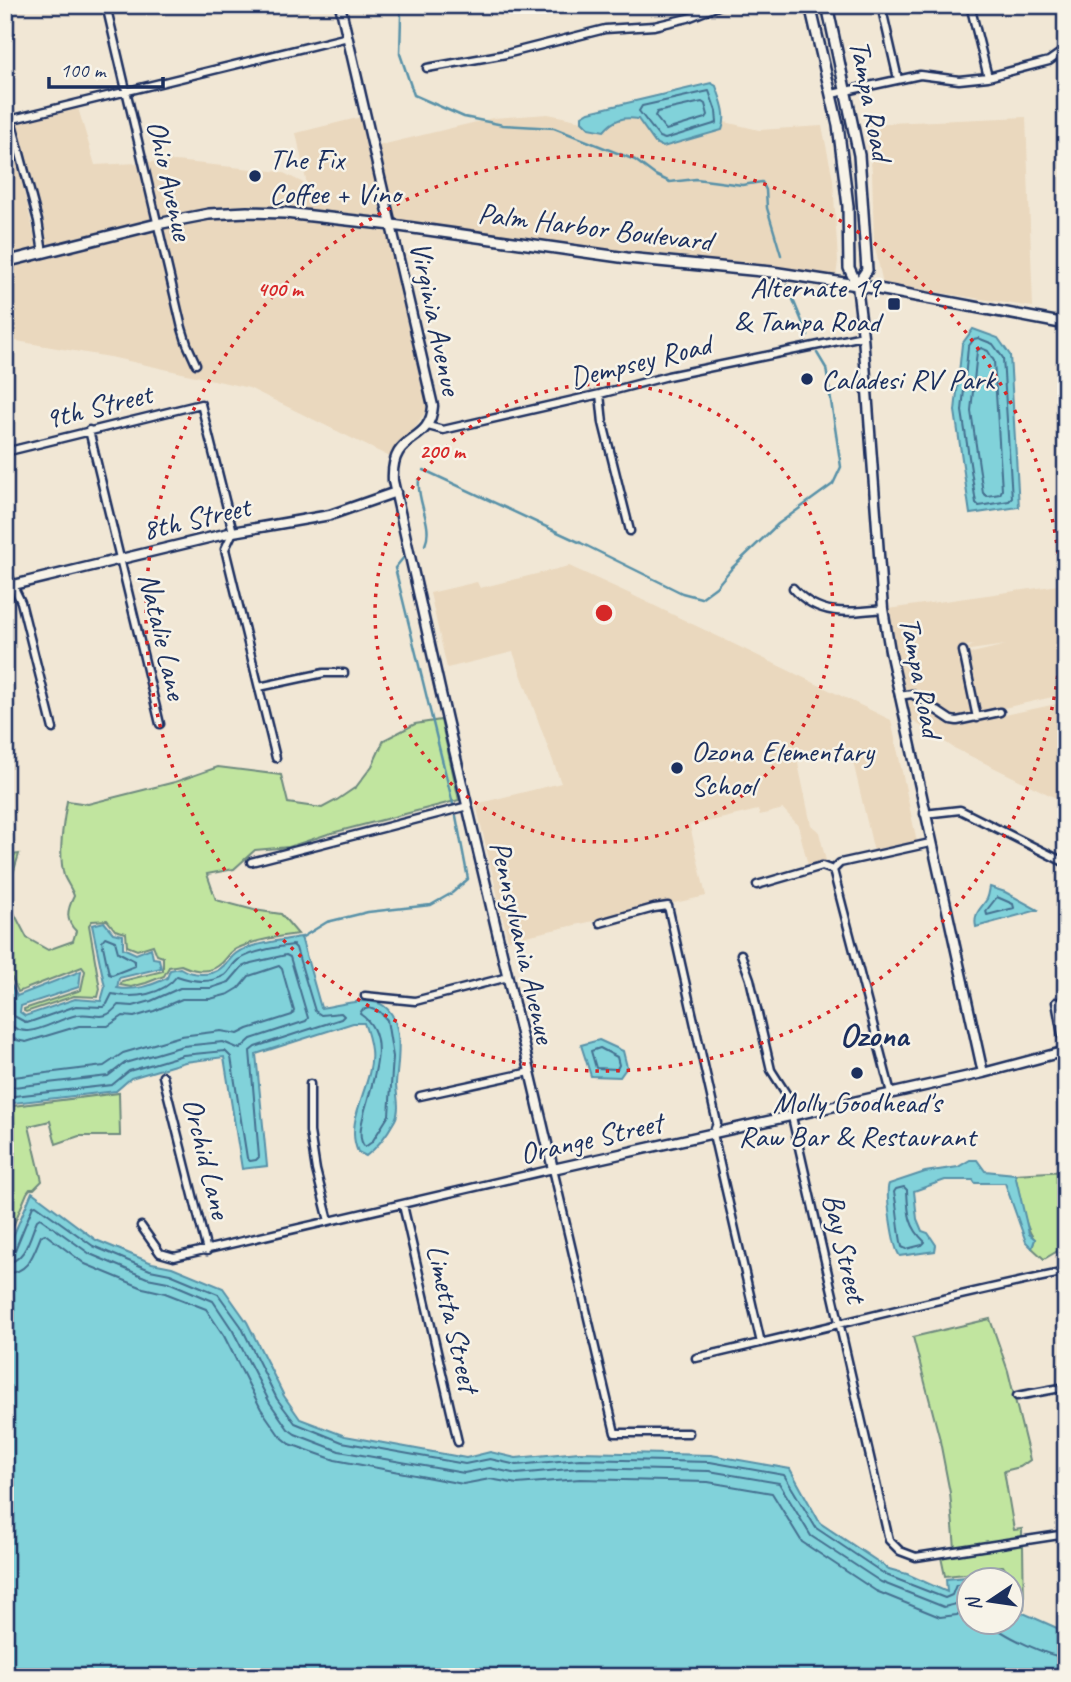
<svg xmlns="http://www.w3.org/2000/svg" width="1071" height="1682" viewBox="0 0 1071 1682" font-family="Caveat,sans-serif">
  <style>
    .built { fill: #ead8be }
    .green { fill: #c1e59f; stroke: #6e8a7e; stroke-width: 2 }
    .water { fill: #81d2da; stroke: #5891a8; stroke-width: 2 }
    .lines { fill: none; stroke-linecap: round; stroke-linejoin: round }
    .shore { stroke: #447090; stroke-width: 2 }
    .stream { stroke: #5891a8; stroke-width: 2.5 }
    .minor-casing { stroke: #1b2f5e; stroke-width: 11 }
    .tertiary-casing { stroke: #1b2f5e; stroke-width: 13 }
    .secondary-casing { stroke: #1b2f5e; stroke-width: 14 }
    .minor { stroke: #f7f3e8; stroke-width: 6 }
    .tertiary { stroke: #f7f3e8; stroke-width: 8 }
    .secondary { stroke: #f7f3e8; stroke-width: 9 }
    .ring { fill: none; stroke: #d62828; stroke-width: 3.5; stroke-dasharray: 3.5 7 }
    .poi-dot { fill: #1b2f5e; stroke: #f7f3e8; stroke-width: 2.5 }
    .labels { text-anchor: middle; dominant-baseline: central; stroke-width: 5; stroke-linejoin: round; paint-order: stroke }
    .street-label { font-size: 30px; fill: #1b2f5e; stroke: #f7f3e8 }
    .poi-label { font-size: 30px; fill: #1b2f5e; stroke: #f7f3e8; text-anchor: start }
    .quarter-label { font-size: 33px; font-weight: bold; fill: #1b2f5e; stroke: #f7f3e8 }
    .centre { fill: #d62828; stroke: #f7f3e8; stroke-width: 3.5 }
    .ring-label { font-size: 21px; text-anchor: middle; font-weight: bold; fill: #d62828; stroke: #f7f3e8; stroke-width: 5; stroke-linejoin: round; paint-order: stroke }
  </style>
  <rect width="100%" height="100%" fill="#f1e7d5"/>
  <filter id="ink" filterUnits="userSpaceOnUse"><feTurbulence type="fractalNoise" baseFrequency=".0143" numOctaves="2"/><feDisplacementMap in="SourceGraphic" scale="14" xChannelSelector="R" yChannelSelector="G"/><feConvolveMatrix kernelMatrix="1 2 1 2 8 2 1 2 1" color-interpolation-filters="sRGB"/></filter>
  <g filter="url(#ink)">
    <path class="built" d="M78,108l17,57 43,-2 13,58 -104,27 -31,-125z
      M548,114l34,7 7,7 21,-4 14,-7 14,2 11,16 73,-5 3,-8 34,8 63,-4 11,53 5,82 -2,16 -61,-10 -312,-35 -67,-10 -19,-76 116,-28z
      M361,117l26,104 -101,-12 -126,10 -13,-57 28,-1 107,11 25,13 -11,-52z
      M1026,117l7,190 -150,-23 -9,-41 -2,-72 -6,-47z
      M5,125h3l30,125 -33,8z
      M247,216l38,1 104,12 40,178 -20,29 -13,11 -6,10 -141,-69 -134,-30 -110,-19v-73l148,-37 29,116 12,24 7,-3 -10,-23 -29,-116 48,-9z
      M569,566l57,26 265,128 26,122 -43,10 -23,-99 -56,-4 16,76 8,7 7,29 -18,4 -10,-40 -15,-16 -23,6 -2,-5 -68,16 16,70 -198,44 -32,-136 85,-21 -48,-131 -66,16 -17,-75 47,-11 3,6z
      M1066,584v110l-85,19 -13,-59 38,-9 -43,6 10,-6 -15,3 14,67 -19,2 -38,-26h-13l-14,-82z
      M911,698l37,26 10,1 108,-23v101l-112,-55 -47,-31 -3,-18z"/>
    <path class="green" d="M441,720l18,80 -131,34 -39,13 -34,3 -21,19 -27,5 9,26 38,10 27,4 17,20c-19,2 -37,5 -55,12 -17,6 -14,13 -25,20 -11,8 -27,4 -37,-1l-12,2 -5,9 -18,7 -15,4 -11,-2 2,-4 41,-10v-14l-6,-2 -4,-10 -16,5 -10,-4 -1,-13 -11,-3 -8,-10 -15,1 -3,4 11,64 -2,8 -24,-1 -48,16 -2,-1v-2l57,-19 4,-19 -3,-4 -64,25 -6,-14 -7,1v-123l14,-2 -8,26 2,31 14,27 21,12 25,-9 3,-10c-11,-11 -9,-21 -2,-35 -2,-7 -7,-13 -10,-20 -6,-23 -1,-52 3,-75l21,3 87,-22 43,-15 63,8 7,28 34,5 15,-8 19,-13 16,-21 12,-26 31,-16z
      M119,1093l1,43h-41l-23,8 -6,-23 -21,5 13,55 -8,8h-4l-3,4 -22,52v-138z
      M1066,1171v75l-22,13 -12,-11 3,-9c-10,-8 -18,-52 -20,-65z
      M990,1319l18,52 22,89 -10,7 -16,4 10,59 8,-1v8l-67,11 -5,-55 -11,-57 -26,-99z
      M1023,1545l1,64 -12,-5v-24l-9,-14 -22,1 -5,6 -31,3 -4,-19z"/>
    <path class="water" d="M711,83l5,3c5,14 12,30 6,44l-59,17 -8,-4 -17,-24c-15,-2 -24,0 -34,12l-15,-3 -7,-7v-5l7,-4z
      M973,329l25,9 12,17 9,152 -49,7 -15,-103 7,-67z
      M990,887l15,5 33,18 -62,17c-3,-14 5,-18 11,-28 2,-4 2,-8 3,-12z
      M104,922l9,11 10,2v13l13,6 15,-6 2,10 6,1 2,9 -42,10 -2,10c18,3 33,-2 50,-10l3,-8 10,-2c11,7 31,9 41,0 12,-9 9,-14 26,-20 17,-6 35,-8 54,-11l20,71c17,-2 48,-13 63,-2 21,15 14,56 12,77 0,12 5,26 -1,37 -6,11 -17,27 -29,36l-8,-4c-15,-33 17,-68 13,-102 -1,-9 -4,-19 -7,-27h-11l-97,31 11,112 -25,3 -18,-112 -39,5 -54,16 -15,13 -111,13v-119l4,-4 8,15 64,-25 -2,16 -58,19 -1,6 5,4 50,-17 26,2 4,-14 -13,-62z
      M599,1040l24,11 4,16 -7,10 -29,-1 -10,-31z
      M970,1160h7l8,11 30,3 14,60 6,5 -3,9 -6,-6 -21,-59h-30l-2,-3h-28l-31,11 3,28 5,12 6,2 8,12 -1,6 -35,5c-7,-7 -15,-64 -11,-72l36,-12 33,-5z
      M32,1192l64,48 56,23 20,4 51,21 24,34 37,74 16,23 45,17 121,22 24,-6 26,6 63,-6 132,3 79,14 30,54 69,46 18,5 40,18 -1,-13 32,-3 3,-5 20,-3 4,5 1,7h-36v42h42v-14l54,24v45h-1061v-422z"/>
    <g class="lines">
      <path class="shore" d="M709,91l7,20 1,12 -52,16 -6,-2 -20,-26 3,-5z
        M702,102l3,2 3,11 -2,3 -40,12 -11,-14 2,-4z
        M978,338l15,6 10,14 9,140 -3,3 -30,5 -3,-3 -14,-92 6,-64 6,-8z
        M981,348l7,3 6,10 8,129 -2,4 -13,2 -4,-3 -12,-82 6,-60z
        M997,897l16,7 1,4 -27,7 -1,-4z
        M105,937l10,4 3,11 17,9v5l-23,9 -3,-1 -7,-33z
        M5,990l9,13v13l13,7 49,-17 27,1 4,-3 5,-10c22,5 51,1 65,-18 14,5 33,8 48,-1 6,-5 8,-13 15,-16 16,-9 35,-12 53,-14l3,3 19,63 6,4 20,-2 3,3 -3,3 -86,28 -5,4 9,106 -3,3 -6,1 -3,-3 -16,-101 -6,-6 -42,4 -54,16 -17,14 -107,12
        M369,1008l11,4 7,8 6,37 -4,58 -17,27 -7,5c-21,-21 42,-102 -5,-133l2,-4z
        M5,1018c18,29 49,1 72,-3 19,-3 26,9 41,-10l15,1 18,-5 29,-13h31l18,-6 13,-15 9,-4 35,-8 4,2 18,61 -2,3 -55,18 -11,10 -17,-7 -40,4 -58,17 -17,13 -103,12
        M5,1034l11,6 10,2 53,-16h29l15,-10 11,1 20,-6 28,-12h28l19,-5 10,-6 10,-12 30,-10 3,3 12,42 -2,4 -44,14 -10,5 -17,-3 -40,5 -58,17 -19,13 -99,12
        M600,1048l17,9 2,8 -2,4 -21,-1 -5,-17z
        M904,1187l3,3c1,22 1,36 18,52l-3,3 -16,4 -4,-2c-4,-18 -4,-36 -8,-55l2,-3z
        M5,1254l10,-4 18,-44 3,-1 57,41 57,24 20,4 48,20 23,32 36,73 18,24 47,19 123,22 25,-5 27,6 63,-6 130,3 74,13 32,53 70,47 59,23 7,-3 4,-10 14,-1
        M5,1263c21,-1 25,-27 32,-43l3,-2 50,36 57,24 21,4 45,19 20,30 37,72 18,26 7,5 44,17 125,22 26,-5 27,6 63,-6 129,3 70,12 32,53 70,46 63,25 12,-3 7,-11 7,-1
        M5,1274c24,-1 28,-19 36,-38l4,-2 40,30 58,24 22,5 41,16 18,27 37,73 18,26 11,9 45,16 128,24 27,-5 27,5 63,-5 128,3 64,11 30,49 74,49 64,26 17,-2 13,-11
        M990,1622c11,13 59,35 76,35"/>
      <path class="stream" d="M397,5l4,11 -1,38 14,41 50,22 39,8 51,3 81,32 20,15 15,7 26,-3 46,6 20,-3 4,8 1,18 14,47
        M787,285l21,51
        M424,470l157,73 101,50 19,5 15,-11 16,-19 46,-44 55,-40 8,-17 -15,-99 -9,-15
        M419,480c-3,21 15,45 6,65
        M404,557l-9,11 58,236
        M301,938l26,-16 41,-10 63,-7 21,-12 16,-14 -12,-63"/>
      <g class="minor-casing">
        <path id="minor" d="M106,5l76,323 5,16 9,20
          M881,5l17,74
          M970,5l18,72
          M427,68l79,-14 99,-25 49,-3 34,-8 33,-13
          M832,94l88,-19 39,5 29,-3 61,-16 17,-12
          M5,97l33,124 5,32
          M5,121l343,-84
          M600,394l3,29 27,108
          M428,426l15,4 157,-36 68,-18 195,-40
          M89,430l71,294
          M5,452l196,-48 32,128 -8,17 51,209
          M5,569l16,33 32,127
          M793,588c25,29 56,25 90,21
          M963,651l14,67
          M259,687l65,-14h20
          M899,696l13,-2 39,26 6,1 43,-9
          M924,814l36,-4 106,53
          M251,862l217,-56
          M833,870l58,223
          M833,870l7,-7 90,-20
          M757,885l65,-19 11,4
          M600,923l54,-15 14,-2 49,217 -4,11 48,209
          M741,954l9,25 21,91 16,25 102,445 11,11 16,6 150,-23
          M365,996l50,5 93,-24
          M1056,1002l9,49
          M163,1076l44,175
          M310,1084v48l6,38 13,51
          M420,1096l110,-24
          M403,1205l55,237
          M141,1226l19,27 14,4 379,-88 62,264h74
          M696,1358c123,-28 246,-61 370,-86
          M1017,1396l49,-9"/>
      </g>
      <g class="tertiary-casing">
        <path id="tertiary" d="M340,5l93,401c-3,41 -43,24 -40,75l54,239 106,449 430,-96 83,-22
          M857,285l6,51 20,273 7,42 93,422
          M5,587l228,-55 97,-17 66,-23"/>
      </g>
      <g class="secondary-casing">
        <path id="secondary" d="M810,5l28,120 10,81 1,62 8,17
          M827,5l32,150 8,115 -10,15
          M5,262l152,-38 52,-10 38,-2 38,1 107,12 235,33 145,14 85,13 209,39"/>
      </g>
      <use href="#minor" class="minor"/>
      <use href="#tertiary" class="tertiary"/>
      <use href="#secondary" class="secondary"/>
    </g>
  </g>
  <g class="ring">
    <circle cx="604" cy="613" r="229"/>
    <circle cx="604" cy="613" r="458"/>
  </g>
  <g class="poi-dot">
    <circle cx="255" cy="176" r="7"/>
    <rect x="887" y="297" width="14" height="14" rx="3.5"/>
    <circle cx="807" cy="379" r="7"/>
    <circle cx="677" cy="768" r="7"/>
    <circle cx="857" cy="1073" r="7"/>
  </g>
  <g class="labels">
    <g class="street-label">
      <text transform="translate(871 100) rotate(79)">Tampa Road</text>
      <text transform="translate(170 180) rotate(77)">Ohio Avenue</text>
      <text transform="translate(595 227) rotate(7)">Palm Harbor Boulevard</text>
      <text transform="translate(436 318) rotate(78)">Virginia Avenue</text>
      <text transform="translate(640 361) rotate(-14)">Dempsey Road</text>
      <text transform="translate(98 406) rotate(-14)">9th Street</text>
      <text transform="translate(196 518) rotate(-13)">8th Street</text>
      <text transform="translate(163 636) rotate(77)">Natalie Lane</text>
      <text transform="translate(921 677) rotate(79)">Tampa Road</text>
      <text transform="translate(523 942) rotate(77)">Pennsylvania Avenue</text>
      <text transform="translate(591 1138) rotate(-13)">Orange Street</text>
      <text transform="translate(207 1158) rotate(76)">Orchid Lane</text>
      <text transform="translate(845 1248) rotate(77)">Bay Street</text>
      <text transform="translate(453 1318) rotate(77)">Limetta Street</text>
    </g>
    <g class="poi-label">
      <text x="269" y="159">The Fix<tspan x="269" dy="34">Coffee + Vino</tspan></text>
      <text x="880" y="287" text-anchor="end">Alternate 19<tspan x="880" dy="34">&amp; Tampa Road</tspan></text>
      <text x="821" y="379">Caladesi RV Park</text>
      <text x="691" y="751">Ozona Elementary<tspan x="691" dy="34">School</tspan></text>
      <text x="857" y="1102" text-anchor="middle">Molly Goodhead's<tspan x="857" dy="34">Raw Bar &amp; Restaurant</tspan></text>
    </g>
    <g class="quarter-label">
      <text x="874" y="1035">Ozona</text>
    </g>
  </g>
  <circle cx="604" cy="613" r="10" class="centre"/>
  <g class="ring-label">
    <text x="280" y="296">400 m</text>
    <text x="442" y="458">200 m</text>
  </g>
  <rect width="1071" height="1682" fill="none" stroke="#f7f3e8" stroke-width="28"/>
  <rect x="14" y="14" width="1043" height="1654" fill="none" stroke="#1b2f5e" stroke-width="2.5" filter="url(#ink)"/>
  <g transform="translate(990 1601) rotate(257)"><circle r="33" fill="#f7f3e8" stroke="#9fa5b1" stroke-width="2"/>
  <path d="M0-5L12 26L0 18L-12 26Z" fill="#1b2f5e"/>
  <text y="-10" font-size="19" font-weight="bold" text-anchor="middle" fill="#1b2f5e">N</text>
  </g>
  <path d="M49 77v10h114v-10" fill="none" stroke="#1b2f5e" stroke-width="3.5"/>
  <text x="60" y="77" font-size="21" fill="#1b2f5e" stroke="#f7f3e8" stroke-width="5" paint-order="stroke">100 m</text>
</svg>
